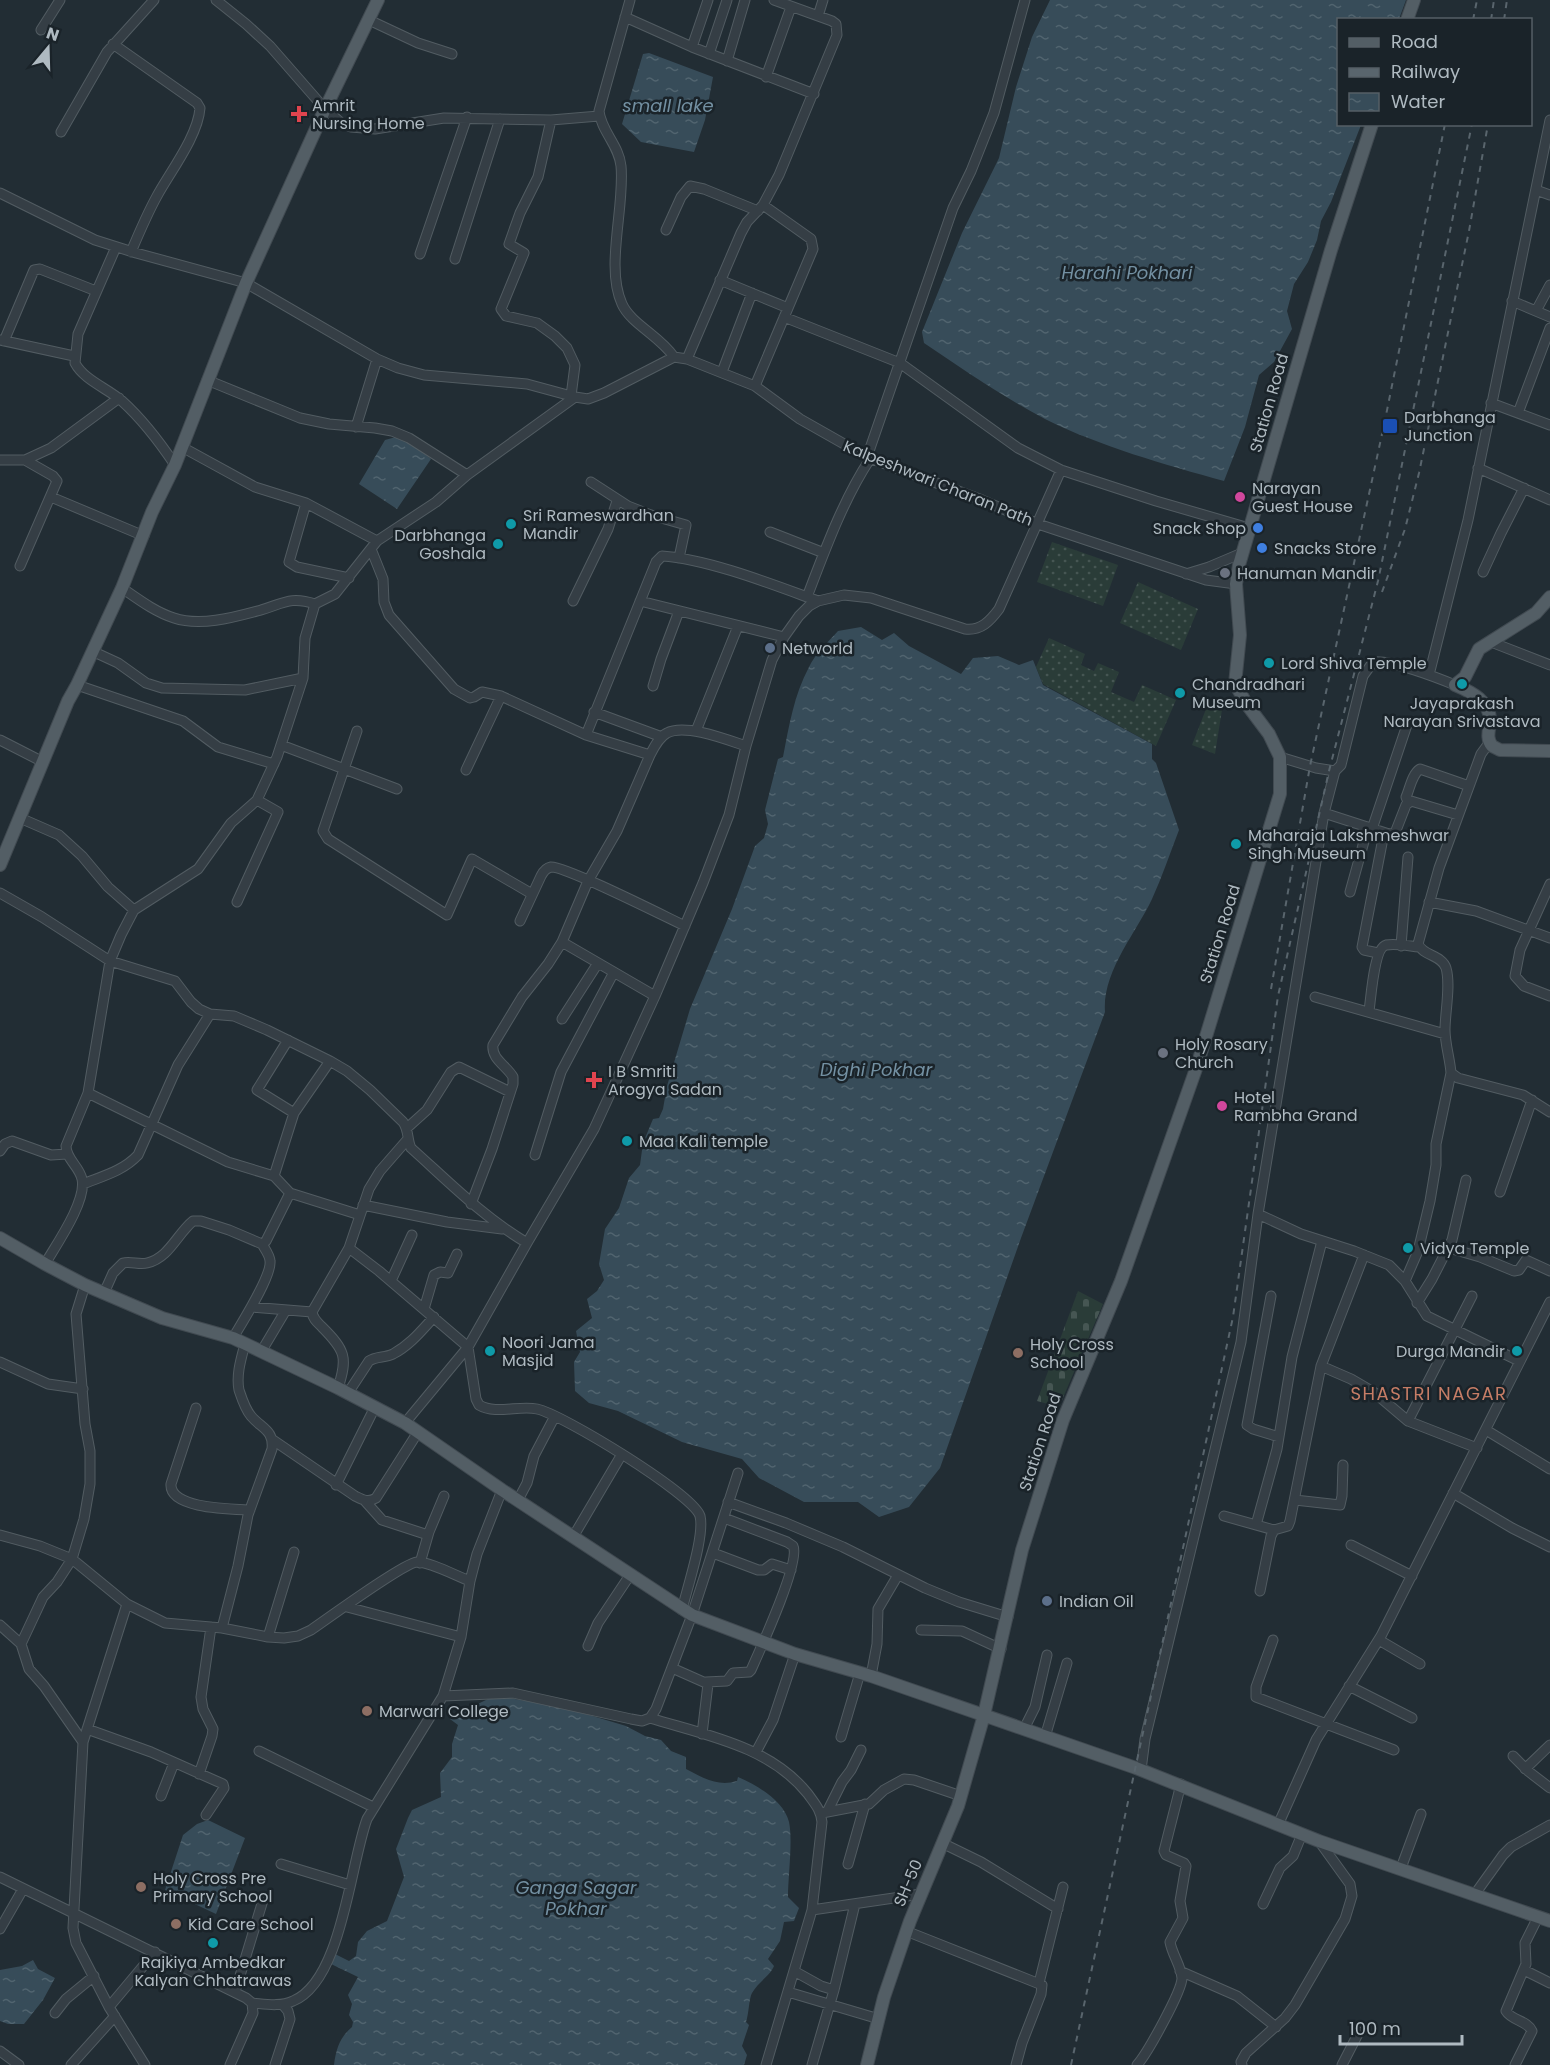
<svg xmlns="http://www.w3.org/2000/svg" width="1550" height="2065" viewBox="0 0 1550 2065" font-family="Poppins,sans-serif">
  <style>
    .grass { fill: url(#grass-dots) }
    .cemetery { fill: url(#cemetery-stones) }
    .water { fill: url(#water-ripples) }
    .lines { fill: none; stroke-linecap: round; stroke-linejoin: round }
    .minor-casing { stroke: #525c62; stroke-width: 11 }
    .major-casing { stroke: #414a51; stroke-width: 14 }
    .minor { stroke: #353e45; stroke-width: 9 }
    .major { stroke: #535e65; stroke-width: 12 }
    .rail { stroke: #59656d; stroke-width: 2; stroke-dasharray: 6 6; stroke-linecap: butt }
    .health-dot { fill: #e0444e; stroke: #1a2329; stroke-width: 2 }
    .transit-dot { fill: #1a4fb4; stroke: #1a2329; stroke-width: 2 }
    .hotel-dot { fill: #d1479c; stroke: #1a2329; stroke-width: 2 }
    .culture-dot { fill: #0f9aa8; stroke: #1a2329; stroke-width: 2 }
    .shop-dot { fill: #3f7fe0; stroke: #1a2329; stroke-width: 2 }
    .worship-dot { fill: #6b7280; stroke: #1a2329; stroke-width: 2 }
    .service-dot { fill: #5c6f8a; stroke: #1a2329; stroke-width: 2 }
    .education-dot { fill: #8d6e63; stroke: #1a2329; stroke-width: 2 }
    .labels { text-anchor: middle; dominant-baseline: central; stroke-width: 5; stroke-linejoin: round; paint-order: stroke }
    .poi-label { font-size: 16px; fill: #afbac1; stroke: #1a2329; text-anchor: start }
    .street-label { font-size: 16px; fill: #afbac1; stroke: #1a2329 }
    .water-label { font-size: 18px; font-style: italic; fill: #7390a2; stroke: #1a2329 }
    .neighbourhood-label { font-size: 18px; letter-spacing: 1.5px; fill: #c67d66; stroke: #1a2329 }
  </style>
  <defs>
    <pattern id="grass-dots" width="8" height="8" patternUnits="userSpaceOnUse" patternTransform="scale(1.5)"><rect width="8" height="8" fill="#2a3c38"/><path d="M2 2h.1M6 6h.1" fill="none" stroke="#465653" stroke-width="1.8" stroke-linecap="round"/></pattern>
    <pattern id="cemetery-stones" width="16" height="16" patternUnits="userSpaceOnUse" patternTransform="scale(1.5)"><rect width="16" height="16" fill="#2a3c38"/><path d="M2 7V4a2 2 0 0 1 4 0v3zM10 15v-3a2 2 0 0 1 4 0v3z" fill="#465653"/></pattern>
    <pattern id="water-ripples" width="26" height="14" patternUnits="userSpaceOnUse" patternTransform="scale(1.5)"><rect width="26" height="14" fill="#374c59"/><path d="M2 4q2-2 4 0t4 0M15 11q2-2 4 0t4 0" fill="none" stroke="#51646f"/></pattern>
  </defs>
  <rect width="100%" height="100%" fill="#222d34"/>
  <path class="grass" d="M1052,542l66,23 -15,41 -66,-24z
    M1138,582l60,27 -17,41 -61,-27z
    M1049,638l36,16 -4,11 13,6 4,-8 21,9 -8,20 23,10 8,-17 34,15 -20,46 -113,-62 -7,-17z
    M1224,697l-9,57 -23,-9 14,-36z"/>
  <path class="cemetery" d="M1078,1291l25,13 -44,103 -22,-6z"/>
  <path class="water" d="M1050,0h356l-7,19 -61,1v104l23,1 -30,77 -10,19 -4,19 -9,22 -14,22 -7,27 5,18 -18,33 -15,13 -14,52 -21,54c-58,-16 -125,-35 -179,-62 -42,-22 -81,-49 -121,-76l-2,-11 40,-99 37,-75 17,-71 16,-50z
    M649,53l64,24 -8,43 -11,32 -53,-10 -19,-18 21,-70z
    M396,437l15,6 20,16 -34,50 -38,-25 26,-44z
    M861,627l21,13 12,-7 15,13 52,28 12,-16 25,-2 21,9 14,-5 10,25 109,59v15l4,4 23,67c-9,23 -17,47 -27,69 -16,34 -50,73 -47,113l-84,226 -81,230 -31,39 -30,10 -21,-15h-54l-45,-24 -17,-19 -60,-17 -64,-31 -29,-8 -14,-12 -1,-29 6,-10 -4,-21 16,-13 -5,-19 10,-8 7,-11 -5,-16 6,-35 14,-21 10,-30 11,-13 3,-22 10,-24 6,-1 4,-9 4,-23 23,-77 42,-100 23,-63 9,-8 4,-14 -3,-14 13,-51 5,-2c6,-31 11,-62 26,-90 6,-13 19,-25 29,-36z
    M509,1698l57,10 60,18 19,10 16,4 10,11 15,6v12c17,9 32,18 51,12l1,-4c19,8 46,24 51,45 4,19 -1,54 -1,75l11,11 -5,13 -10,1 -4,19 -12,18 6,7c-4,10 -16,16 -22,27 -3,5 -3,20 -6,29l3,3 -7,21 5,9 -3,10h-410c2,-16 6,-28 18,-38l1,-5 -4,-7 3,-11 -4,-9 10,-18 -27,-13 -1,-6 5,-4 14,7 7,-5 2,-14 9,-11 20,-10 17,-44 -8,-28 12,-31 4,-8 29,-13 -1,-24 12,-16v-13l6,-19 -8,-6 1,-2 37,-18z
    M208,1820l37,18 -29,76 -51,-24 18,-55 14,-11z
    M33,1960l5,9 17,9 -12,22 -19,24h-16l-8,-3v-51l22,-4z"/>
  <g class="lines">
    <g class="minor-casing">
      <path id="minor" d="M216,0l30,24 24,22 55,63 15,13 11,5 24,2 69,-11 107,2 48,-4
        M630,0l-31,111c2,20 20,34 22,55 4,41 -16,101 1,138 9,20 38,32 52,53
        M818,16l5,-16
        M625,17l67,30 122,47
        M369,20l49,23 34,11
        M41,30l19,-30
        M113,44l84,59 3,5c-2,28 -30,64 -43,88 -10,18 -18,37 -26,56
        M692,47l16,-47
        M709,54l18,-54
        M727,61l18,-61
        M766,77l25,-70
        M551,120l-13,57 -18,36 -11,31 15,9 -23,56 5,7 31,7 18,13 12,12 8,17 -4,31
        M61,132l46,-80 47,-52
        M1536,190l14,5
        M0,193l95,47 41,13 110,30 131,76 21,9 26,7 103,9 48,13 13,2 16,-6 70,-36 13,2 68,27 45,33 67,38 115,43 56,24 168,56 30,4
        M666,230l15,-33 9,-11 14,3 54,22
        M116,247l-38,87 -3,29c9,17 32,25 47,38 21,19 37,40 53,64
        M420,254l47,-137
        M455,259l45,-140
        M720,280l68,28
        M1512,301l38,16
        M1536,311l14,-26
        M784,317l116,46 118,85 43,22 95,31 93,27
        M0,340l74,16
        M4,341l30,-71 6,-1 56,22
        M687,359l54,-126 6,-11 16,-17 16,-30 58,-140 -1,-11 -4,-3 -58,-21
        M722,372l30,-79
        M207,380l93,38 29,6 46,4 17,3 17,7 58,37
        M755,386l58,-137 -2,-10 -48,-34
        M1491,403l59,22
        M1518,413l32,-85
        M356,427l21,-68
        M182,447l73,40 51,16 71,38
        M867,457l86,-249 18,-37 23,-58 31,-113
        M0,460h25l26,-12 68,-50
        M1478,468l72,32
        M591,482l37,24 23,9 35,10 -7,33
        M51,497l93,39
        M306,503l-17,59 8,5 52,11
        M770,532l54,21
        M371,549l12,30 1,23 5,13 65,74 16,9 4,-1 8,-5 19,4
        M20,566l37,-85 -4,-5 -28,-16
        M1483,572l18,-39 23,-45
        M1186,574l23,-7 33,-14
        M122,588c16,11 33,24 52,30 27,9 61,-1 87,-8 23,-7 30,-14 54,-6
        M807,597c18,-47 36,-97 63,-138
        M573,601l35,-72 9,-28
        M640,601l144,36
        M1491,642l59,23
        M92,651l26,12 28,20 16,5 83,2 58,-12
        M1429,675l39,-155 82,-400
        M77,685l106,36 35,26 56,17
        M653,686l8,-27 18,-48
        M594,712l68,25
        M357,731l-34,100 5,8 119,76 25,-56 60,35
        M696,731l42,-105
        M586,735l70,-173 6,-6c46,3 112,29 156,45
        M0,740l43,22
        M1489,743l-8,11 -42,114 -21,76c5,12 24,11 28,24 5,17 -1,44 -1,62 0,14 5,29 6,43l7,5 65,17 27,17
        M281,745l116,44
        M1280,757l36,11 19,3
        M466,770l35,-74 85,39 64,20c4,-8 9,-18 17,-22 18,-10 61,7 79,13
        M1408,802l-2,-5c4,-9 6,-23 14,-28l49,17
        M1324,813l65,21 6,-1 11,-28 5,-4 47,14
        M20,818l39,17 23,21 26,31 26,23
        M1372,829l36,-107
        M1550,884l-30,66 -5,26 9,10 26,10
        M1350,892l18,-65
        M0,893l42,24 68,44 65,20 16,21 8,7 11,5 24,2 33,14 63,31 17,10 23,19 33,32c6,8 4,18 8,26 38,34 72,69 116,95
        M237,902l41,-90 -21,-12
        M1429,902l47,9 74,27
        M520,921l21,-45c2,-4 5,-8 10,-9 14,-1 115,50 134,59
        M562,942l93,54
        M1401,946l7,-89
        M1378,953l-14,-3 -2,-3 22,-114
        M1315,997l130,37
        M1369,1011c2,-13 5,-63 17,-66 10,-2 23,1 33,2
        M562,1019l36,-56
        M288,1040l-31,50 37,23
        M330,1061l-36,52 -20,63 16,17 70,22
        M88,1093l140,69 46,14
        M407,1128l20,-18 24,-38 8,-5 51,25
        M0,1151l5,-7 7,-3 39,14 16,-1
        M535,1155l26,-83 53,-100
        M83,1184c20,-8 40,-13 55,-29l40,-90 32,-51
        M1500,1192l32,-92
        M471,1204l21,-55 21,-65v-7c-6,-11 -22,-18 -20,-32l29,-48 26,-33 14,-22 26,-61 29,-50 33,-76
        M363,1205l84,17 55,7
        M1258,1214l43,20 53,17 35,14 16,16 22,35 92,45
        M349,1248l30,23 89,76 8,52 3,6c17,10 40,0 58,4 25,5 156,85 163,107 5,19 -13,72 -18,94
        M1449,1248l31,9 34,14 5,-1 7,-10 24,11
        M45,1264c11,-19 42,-63 37,-85 -3,-13 -16,-20 -16,-33l22,-53 22,-132 11,-26 13,-25 64,-41 33,-46 26,-23 20,-43 26,-79 2,-40 10,-34 20,-10 42,-53 59,-39 31,-27 108,-78
        M391,1281l21,-46
        M1405,1281l13,-30 12,-50 6,-36v-21l15,-71
        M104,1293l9,-20 10,-10c8,-2 16,2 24,0 22,-5 30,-29 46,-42h8l28,9 33,14 4,-3 24,-48
        M1271,1296l-24,129 6,4 26,8
        M1417,1303l15,-24 20,-39 14,-60
        M252,1307l60,5
        M424,1309l10,-34 6,-3 8,1 9,-19
        M233,1338c8,-14 39,-62 37,-77 0,-5 -5,-12 -8,-17
        M261,1352l25,-42
        M0,1362l48,22 35,5
        M1321,1366l30,13 24,14 33,28 69,27
        M338,1388c10,-31 7,-38 -16,-61 -5,-5 -9,-8 -10,-15l37,-64 20,-59 11,-18 27,-31
        M348,1393l21,-32c7,-5 16,-3 24,-7 17,-9 28,-23 41,-37
        M196,1408l-25,76c-2,25 61,25 79,26
        M1408,1421l64,-125
        M405,1423l63,-76 59,-104 67,-114 61,-133 48,-113 26,-68 17,-69 26,-86 12,-23 15,-21 10,-10 9,-5 26,-6 27,3 94,31c16,2 25,-8 34,-20l62,-139
        M1486,1430l64,39
        M273,1440l82,56c8,4 13,7 21,2l42,-66
        M336,1485l39,-78
        M1453,1493l59,35 38,19
        M518,1500l9,-17 7,-27 21,-40
        M1295,1500l45,5 2,-9 1,-31
        M365,1501l17,19 46,15
        M728,1502l58,21 57,24 82,41 34,14 49,15
        M1224,1516l50,14
        M1256,1525l21,-76 15,-92 30,-116
        M0,1535l40,11 32,13 55,45
        M573,1537l49,-83
        M1351,1545l61,31
        M713,1553l45,17h6l8,-6 19,6
        M420,1563l9,-31 15,-36
        M1260,1591l11,-55 3,-6 14,-4 2,-5 31,-155 43,-111
        M347,1607l114,30
        M0,1625l21,19 8,25 15,17 39,56
        M222,1628l16,-62 10,-51 24,-66c2,-19 -10,-20 -21,-33 -6,-7 -9,-17 -12,-26 -3,-15 2,-31 6,-46
        M921,1630l41,1 39,18
        M268,1637l26,-85
        M1273,1640l-17,47v10l138,53
        M1379,1640l41,24
        M21,1644l22,-47 14,-15 15,-23 12,-40 6,-35v-33l-5,-27 -9,-110 9,-29
        M588,1646l10,-23 32,-48
        M672,1668l36,16 -6,50
        M871,1676l6,-32 1,-35 20,-34
        M706,1682l21,-1 6,-8 16,-1 2,-2c8,-18 50,-109 42,-124l-6,-4 -63,-24
        M1349,1686l63,32
        M443,1696l70,-3 118,26 11,2 8,-3 6,-9 36,-94 46,-142
        M650,1718c55,17 120,28 158,76 7,10 13,16 14,28l-10,88 -46,155
        M87,1729l64,23 72,32 1,4 -18,27
        M1024,1729l11,-22 12,-52
        M841,1737l19,-64
        M1045,1737l22,-74
        M259,1751l114,56
        M756,1752l17,-32 22,-66
        M1513,1756l15,15 22,17
        M1525,1769l25,-24
        M1141,1770l4,-31 96,-397 17,-128 66,-401 11,-42 6,-6 22,-89 10,-14c16,-3 65,16 82,23
        M199,1774l13,-38 1,-7 -10,-20 -2,-12 10,-70
        M161,1796l13,-33
        M827,1812l15,-30 9,-12 10,-20
        M822,1813l47,-9 15,-14 20,-11 10,1 47,16
        M1278,1825l38,-85 65,-104 169,-334
        M942,1843l39,19 77,47
        M281,1864l69,21
        M848,1864l17,-60
        M1401,1868l20,-54
        M0,1877l246,121 6,5 1,10 -23,52
        M1475,1894l28,-39 8,-8 39,-22
        M1263,1904l17,-36 13,-12 9,-22
        M812,1910l109,-16
        M0,1929l23,-40
        M906,1931l136,54 -1,9 -19,49 -6,22
        M1524,1970l26,13
        M794,1971l27,15 13,4
        M1180,1971l57,25 39,31
        M1039,1983l24,-96
        M235,1992l29,-95
        M788,1992l91,27
        M252,2003c13,1 28,4 41,-2 49,-20 57,-136 74,-182l76,-123 18,-59 9,-56 7,-27 25,-64
        M109,2007l46,-55
        M55,2013l11,-14 28,-23
        M0,2051l19,14
        M71,2065l44,-49
        M145,2065l-36,-58 -33,-64 -3,-15 10,-186 44,-138 38,19 57,5 46,9 16,1 14,-2 13,-6c16,-11 93,-67 106,-68 14,0 39,14 53,19
        M275,2065l15,-46 -2,-8 -5,-6
        M812,2065l22,-75 21,-86
        M1137,2065c10,-11 45,-74 45,-87 -1,-12 -10,-24 -12,-36l13,-24 -3,-17 6,-35 -2,-3 -18,-8 -2,-4 17,-67
        M1242,2065l-1,-3 5,-9 39,-35 10,-13 50,-86 7,-23 -2,-12 -31,-43
        M1342,2065l17,-33
        M1515,2065l17,-34c-5,-11 -20,-10 -26,-20l20,-47 -1,-21 13,-26"/>
    </g>
    <g class="major-casing">
      <path id="major" d="M1407,20l7,-20
        M1455,685c17,7 36,17 35,37 -1,9 -4,16 2,24l8,4 50,1
        M1455,685l10,-8 14,-28 57,-36 14,-16
        M0,865l68,-164 9,-16 45,-97 30,-76 23,-47 71,-182 79,-174 53,-109
        M0,1238l45,26 40,21 77,33 71,20 105,50 67,35 97,67 190,125 103,39 76,22 265,92 183,73 231,80
        M867,2065l17,-68 26,-76 48,-115 26,-91 38,-165 41,-130 58,-139 76,-215 83,-272v-37l-11,-23 -21,-28 -13,-22 5,-49 -4,-51 3,-19 92,-315 41,-126"/>
    </g>
    <use href="#minor" class="minor"/>
    <use href="#major" class="major"/>
    <path class="rail" d="M1473,20l4,-20
      M1491,20l3,-20
      M1504,20l3,-20
      M1382,592l23,-63 14,-56 50,-242 19,-107
      M1271,989l39,-223 74,-341 61,-301
      M1071,2065l162,-748 45,-321 51,-225 49,-190 94,-457"/>
  </g>
  <g class="health-dot">
    <path d="M296 105h6v6h6v6h-6v6h-6v-6h-6v-6h6z"/>
    <path d="M591 1071h6v6h6v6h-6v6h-6v-6h-6v-6h6z"/>
  </g>
  <rect class="transit-dot" x="1382" y="418" width="16" height="16" rx="3"/>
  <g class="hotel-dot">
    <circle cx="1240" cy="497" r="6"/>
    <circle cx="1222" cy="1106" r="6"/>
  </g>
  <g class="culture-dot">
    <circle cx="511" cy="524" r="6"/>
    <circle cx="498" cy="544" r="6"/>
    <circle cx="1269" cy="663" r="6"/>
    <circle cx="1462" cy="684" r="6"/>
    <circle cx="1180" cy="693" r="6"/>
    <circle cx="1236" cy="844" r="6"/>
    <circle cx="627" cy="1141" r="6"/>
    <circle cx="1408" cy="1248" r="6"/>
    <circle cx="490" cy="1351" r="6"/>
    <circle cx="1517" cy="1351" r="6"/>
    <circle cx="213" cy="1943" r="6"/>
  </g>
  <g class="shop-dot">
    <circle cx="1258" cy="528" r="6"/>
    <circle cx="1262" cy="548" r="6"/>
  </g>
  <g class="worship-dot">
    <circle cx="1225" cy="573" r="6"/>
    <circle cx="1163" cy="1053" r="6"/>
  </g>
  <g class="service-dot">
    <circle cx="770" cy="648" r="6"/>
    <circle cx="1047" cy="1601" r="6"/>
  </g>
  <g class="education-dot">
    <circle cx="1018" cy="1353" r="6"/>
    <circle cx="367" cy="1711" r="6"/>
    <circle cx="141" cy="1887" r="6"/>
    <circle cx="176" cy="1924" r="6"/>
  </g>
  <g class="labels">
    <g class="poi-label">
      <text x="312" y="105">Amrit<tspan x="312" dy="18">Nursing Home</tspan></text>
      <text x="1404" y="417">Darbhanga<tspan x="1404" dy="18">Junction</tspan></text>
      <text x="1252" y="488">Narayan<tspan x="1252" dy="18">Guest House</tspan></text>
      <text x="523" y="515">Sri Rameswardhan<tspan x="523" dy="18">Mandir</tspan></text>
      <text x="1246" y="528" text-anchor="end">Snack Shop</text>
      <text x="486" y="535" text-anchor="end">Darbhanga<tspan x="486" dy="18">Goshala</tspan></text>
      <text x="1274" y="548">Snacks Store</text>
      <text x="1237" y="573">Hanuman Mandir</text>
      <text x="782" y="648">Networld</text>
      <text x="1281" y="663">Lord Shiva Temple</text>
      <text x="1192" y="684">Chandradhari<tspan x="1192" dy="18">Museum</tspan></text>
      <text x="1462" y="703" text-anchor="middle">Jayaprakash<tspan x="1462" dy="18">Narayan Srivastava</tspan></text>
      <text x="1248" y="835">Maharaja Lakshmeshwar<tspan x="1248" dy="18">Singh Museum</tspan></text>
      <text x="1175" y="1044">Holy Rosary<tspan x="1175" dy="18">Church</tspan></text>
      <text x="608" y="1071">I B Smriti<tspan x="608" dy="18">Arogya Sadan</tspan></text>
      <text x="1234" y="1097">Hotel<tspan x="1234" dy="18">Rambha Grand</tspan></text>
      <text x="639" y="1141">Maa Kali temple</text>
      <text x="1420" y="1248">Vidya Temple</text>
      <text x="502" y="1342">Noori Jama<tspan x="502" dy="18">Masjid</tspan></text>
      <text x="1030" y="1344">Holy Cross<tspan x="1030" dy="18">School</tspan></text>
      <text x="1505" y="1351" text-anchor="end">Durga Mandir</text>
      <text x="1059" y="1601">Indian Oil</text>
      <text x="379" y="1711">Marwari College</text>
      <text x="153" y="1878">Holy Cross Pre<tspan x="153" dy="18">Primary School</tspan></text>
      <text x="188" y="1924">Kid Care School</text>
      <text x="213" y="1962" text-anchor="middle">Rajkiya Ambedkar<tspan x="213" dy="18">Kalyan Chhatrawas</tspan></text>
    </g>
    <g class="street-label">
      <text transform="translate(1269 403) rotate(-74)">Station Road</text>
      <text transform="translate(938 483) rotate(22)">Kalpeshwari Charan Path</text>
      <text transform="translate(1220 934) rotate(-73)">Station Road</text>
      <text transform="translate(1040 1442) rotate(-72)">Station Road</text>
      <text transform="translate(908 1883) rotate(-67)">SH-50</text>
    </g>
    <g class="water-label">
      <text x="668" y="105">small lake</text>
      <text x="1127" y="272">Harahi Pokhari</text>
      <text x="876" y="1069">Dighi Pokhar</text>
      <text x="576" y="1887">Ganga Sagar<tspan x="576" dy="21">Pokhar</tspan></text>
    </g>
    <g class="neighbourhood-label">
      <text x="1429" y="1393">SHASTRI NAGAR</text>
    </g>
  </g>
  <rect x="1337" y="18" width="195" height="108" fill="#1a2329" stroke="#565f66" stroke-width="1.5"/>
  <rect x="1349" y="38" width="30" height="9" fill="#535e65" stroke="#565f66" stroke-width="1.5"/>
  <text x="1391" y="48" font-size="18" fill="#afbac1">Road</text>
  <rect x="1349" y="68" width="30" height="9" fill="#59656d" stroke="#565f66" stroke-width="1.5"/>
  <text x="1391" y="78" font-size="18" fill="#afbac1">Railway</text>
  <rect x="1349" y="93" width="30" height="18" fill="url(#water-ripples)" stroke="#565f66" stroke-width="1.5"/>
  <text x="1391" y="108" font-size="18" fill="#afbac1">Water</text>
  <g transform="translate(48 48) rotate(19)" stroke="#1a2329" stroke-width="4.5" paint-order="stroke">
  <path d="M0-4.5L10 22L0 15L-10 22Z" fill="#afbac1"/>
  <text y="-9" font-size="16" font-weight="bold" text-anchor="middle" fill="#afbac1">N</text>
  </g>
  <path d="M1340 2035v9h122v-9" fill="none" stroke="#afbac1" stroke-width="3"/>
  <text x="1349" y="2035" font-size="18" fill="#afbac1" stroke="#1a2329" stroke-width="4.5" paint-order="stroke">100 m</text>
</svg>
